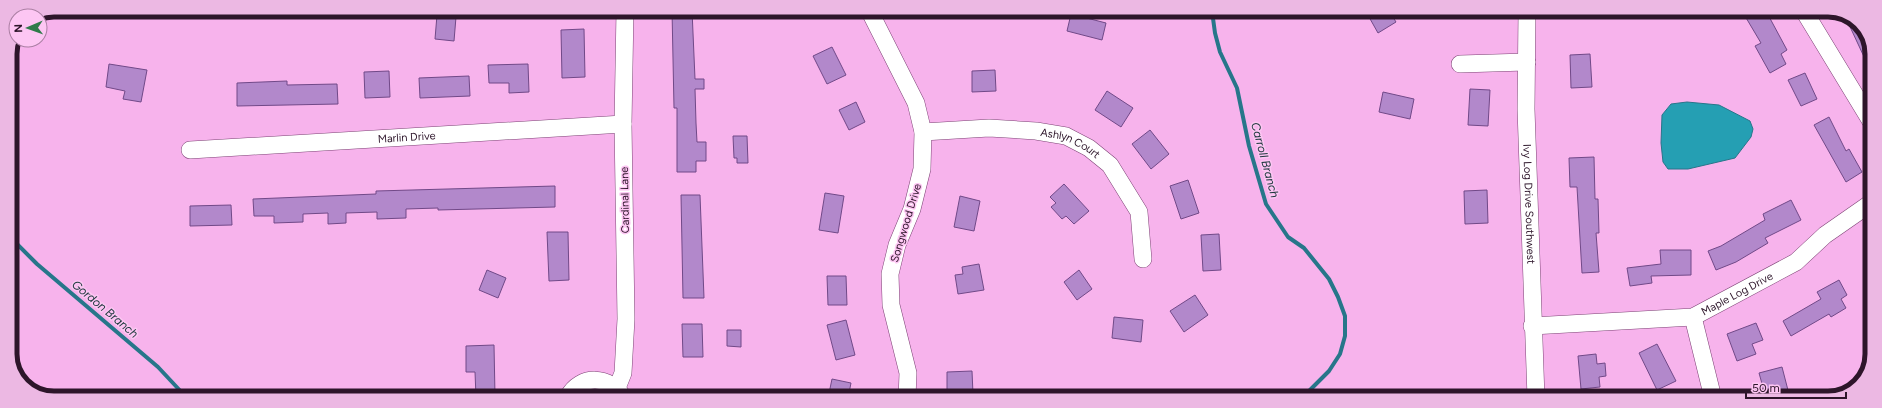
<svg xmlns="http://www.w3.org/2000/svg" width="1882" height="408" viewBox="0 0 1882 408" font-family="Figtree,sans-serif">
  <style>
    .water { fill: #259fb3; stroke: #27768a }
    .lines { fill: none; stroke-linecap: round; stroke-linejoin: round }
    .stream { stroke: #27768a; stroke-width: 4 }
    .building { fill: #b288cb; stroke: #714988 }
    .minor-casing { stroke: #7d4275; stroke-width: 18 }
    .minor { stroke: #fff; stroke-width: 17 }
    .labels { text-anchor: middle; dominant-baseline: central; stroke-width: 3; stroke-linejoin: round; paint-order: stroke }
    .street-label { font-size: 11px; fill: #2d152a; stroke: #fdc6f3 }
    .water-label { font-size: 12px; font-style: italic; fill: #223b41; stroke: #fdc6f3 }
    .rim { fill: none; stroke: #2d152a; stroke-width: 5 }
  </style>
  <rect width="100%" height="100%" fill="#f7b3ec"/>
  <path class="water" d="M1687,102l32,3 31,16 3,8 -2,8 -16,21 -47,11h-20l-5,-7 -2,-19 1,-28 9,-11z"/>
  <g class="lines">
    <path class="stream" d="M1212,11l3,22 5,19 17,36 12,58 17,58 22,33 16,11 25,31 9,18 7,19v20l-5,18 -11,17 -27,27
      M10,237l27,27 121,103 28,30"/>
  </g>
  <path class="building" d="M672,10h20l3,69h9v10h-9l1,34 1,19h9v19h-10v11h-19v-64h-3z
    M1379,11h10l7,11 -18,11 -9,-16z
    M1742,11h24l21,39 -6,4 5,10 -16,9 -15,-27 6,-3z
    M1071,14l35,9 -4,17 -35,-9z
    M437,15l19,2 -2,24 -19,-2z
    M1845,16l16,9 11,24v25z
    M584,29l1,48 -23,1 -1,-48z
    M832,47l14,28 -19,9 -14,-28z
    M1590,54l2,33 -21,1 -1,-33z
    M109,64l38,6 -6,32 -18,-3 2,-8 -19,-4z
    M528,64l1,28 -20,1v-10h-20l-1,-18z
    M995,70l1,21 -24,1v-21z
    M389,71l1,26 -25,1 -1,-26z
    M1805,73l12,26 -16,7 -13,-26z
    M469,76l1,20 -50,2 -1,-20z
    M287,81v4l50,-1 1,20 -101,2v-23z
    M1470,89l20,1 -2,36 -20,-1z
    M1107,91l26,17 -12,19 -26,-17z
    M1383,92l31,7 -4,20 -31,-7z
    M856,102l9,20 -16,8 -10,-20z
    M1829,117l17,34 3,-2 13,23 -16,10 -32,-57z
    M1150,130l19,24 -18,15 -19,-25z
    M733,136h14l1,27h-11v-5h-3z
    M1594,157l1,42h3l1,34h-3l3,39 -17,1 -5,-86h-7l-1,-29z
    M1188,180l11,33 -18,6 -11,-33z
    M1064,184l25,27 -15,13 -8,-8 -4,3 -11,-12 5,-4 -6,-6z
    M555,186v21l-117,3v-2l-32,1v9l-29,1v-7l-31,1v10l-18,1v-11l-25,1v8l-29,1v-7h-20l-1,-17 123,-5v-3z
    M1487,190l1,33 -23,1 -1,-33z
    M825,193l19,3 -6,37 -19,-3z
    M681,195h19l4,103h-21z
    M960,196l20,5 -6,30 -20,-4z
    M1791,200l10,20 -36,18 3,5 -32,19 -20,8 -8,-19 13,-5 44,-26 -2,-6z
    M231,205l1,20 -42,1v-20z
    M547,232h21l1,48 -20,1z
    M1219,234l2,36 -18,1 -2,-36z
    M1660,250h31v25l-40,1 1,7 -22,3 -3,-18 34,-4z
    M979,264l5,26 -26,4 -3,-19 8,-1 -1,-7z
    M487,270l19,8 -8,20 -19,-8z
    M1079,270l13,19 -15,11 -13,-18z
    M827,276h19l1,29h-19z
    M1839,280l8,15 -6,4 5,9 -15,9 -2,-3 -38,22 -8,-15 38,-22 -4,-7z
    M1195,295l13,20 -24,17 -14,-21z
    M1114,317l29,3 -2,22 -29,-4z
    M846,320l9,35 -19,5 -9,-35z
    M1756,323l7,17 -11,4 4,10 -19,7 -10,-27z
    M682,324h20l1,33h-20z
    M727,330h14v17l-14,-1z
    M1657,344l19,37 -19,9 -18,-37z
    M494,345l1,51 -19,1 -1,-25h-9v-26z
    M1596,354l1,10 8,-1 1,13 -7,1 1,10 -19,2 -3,-33z
    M1782,367l8,31h-24l-7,-25z
    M972,371l1,23 -26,1v-23z
    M832,379l19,4 -3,15h-20z"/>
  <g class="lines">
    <g class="minor-casing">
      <g id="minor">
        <path d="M869,10l47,93 7,29 -1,37 -10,40 -15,36 -7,29 1,31 17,68 -1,25"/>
        <path id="s1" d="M1527,11l-1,98 10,289"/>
        <path d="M1804,11l68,112"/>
        <path d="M1460,64l67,-2"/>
        <path id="s2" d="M923,132l66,-4 47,3 30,5 23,12 21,17 29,47 4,47"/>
        <path id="s3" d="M190,150l433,-26"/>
        <path d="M1693,317l20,81"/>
        <path id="s4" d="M1532,326l161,-9 103,-55 29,-27 46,-32"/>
        <path d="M617,388l6,-15 3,-54 -3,-195 2,-114"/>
        <path d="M568,397c12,-23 42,-22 55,0"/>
      </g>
    </g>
    <use href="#minor" class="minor"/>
  </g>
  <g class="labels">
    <g class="street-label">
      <text stroke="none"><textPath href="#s3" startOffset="217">Marlin Drive</textPath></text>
      <text stroke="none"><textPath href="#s2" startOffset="150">Ashlyn Court</textPath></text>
      <text transform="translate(625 200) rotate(-91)">Cardinal Lane</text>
      <text stroke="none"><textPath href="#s1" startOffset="193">Ivy Log Drive Southwest</textPath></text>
      <text transform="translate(906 223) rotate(-73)">Songwood Drive</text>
      <text stroke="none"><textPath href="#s4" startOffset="211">Maple Log Drive</textPath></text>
    </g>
    <g class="water-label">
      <text transform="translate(1265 160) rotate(75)">Carroll Branch</text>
      <text transform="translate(105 309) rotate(40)">Gordon Branch</text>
    </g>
  </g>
  <path d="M0 0H1882V408H0ZM54 17H1828A37 37 0 0 1 1865 54V354A37 37 0 0 1 1828 391H54A37 37 0 0 1 17 354V54A37 37 0 0 1 54 17Z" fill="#ecb8e3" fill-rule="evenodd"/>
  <path class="rim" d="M54 17H1828A37 37 0 0 1 1865 54V354A37 37 0 0 1 1828 391H54A37 37 0 0 1 17 354V54A37 37 0 0 1 54 17Z"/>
  <g transform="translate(28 28) rotate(268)"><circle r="19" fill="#fdc6f3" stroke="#aa7fa3"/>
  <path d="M0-3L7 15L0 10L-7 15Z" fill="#2f7b4a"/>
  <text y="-6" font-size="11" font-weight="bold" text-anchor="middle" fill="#2d152a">N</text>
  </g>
  <path d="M1746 392v6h100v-6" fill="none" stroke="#2d152a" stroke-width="2"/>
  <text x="1752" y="392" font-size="12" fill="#2d152a" stroke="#fdc6f3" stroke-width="3" paint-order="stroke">50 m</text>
</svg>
